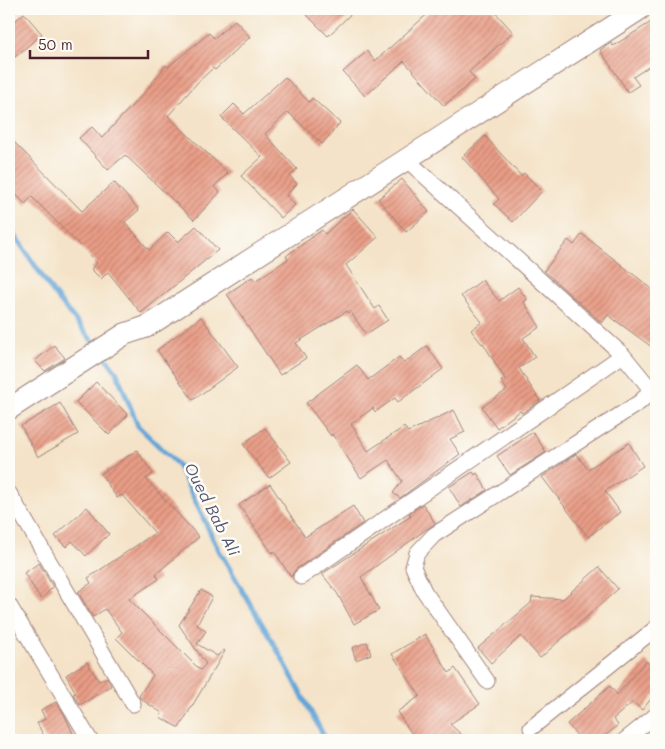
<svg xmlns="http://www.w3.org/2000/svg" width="665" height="749" viewBox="0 0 665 749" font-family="Mali,sans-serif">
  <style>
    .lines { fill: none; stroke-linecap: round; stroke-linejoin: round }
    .stream { stroke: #63a5d7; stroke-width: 5 }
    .building { fill: url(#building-hatch) }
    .street-casing { stroke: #9f817a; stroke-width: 17 }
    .secondary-casing { stroke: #9f817a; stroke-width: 23 }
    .street { stroke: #fff; stroke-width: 15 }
    .secondary { stroke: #fff; stroke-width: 21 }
    .labels { text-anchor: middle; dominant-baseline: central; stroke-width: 5; stroke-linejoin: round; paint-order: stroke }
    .water-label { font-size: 16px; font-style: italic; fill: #545570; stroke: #fdfcf7 }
  </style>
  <defs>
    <pattern id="building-hatch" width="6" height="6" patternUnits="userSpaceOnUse" patternTransform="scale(1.25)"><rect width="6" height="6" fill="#e99d86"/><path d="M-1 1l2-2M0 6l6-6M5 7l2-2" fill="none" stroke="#bf7f6e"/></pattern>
  </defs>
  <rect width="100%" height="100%" fill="#fdfcf7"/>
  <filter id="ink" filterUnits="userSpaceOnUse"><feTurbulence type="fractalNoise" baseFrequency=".02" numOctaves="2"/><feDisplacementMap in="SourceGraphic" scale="10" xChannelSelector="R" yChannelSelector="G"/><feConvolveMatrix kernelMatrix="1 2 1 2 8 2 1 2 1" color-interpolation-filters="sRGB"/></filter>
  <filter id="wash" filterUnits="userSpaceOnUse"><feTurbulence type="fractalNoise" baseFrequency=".0096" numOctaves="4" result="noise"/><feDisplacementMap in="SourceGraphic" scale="20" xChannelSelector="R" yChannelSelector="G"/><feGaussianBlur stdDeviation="1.12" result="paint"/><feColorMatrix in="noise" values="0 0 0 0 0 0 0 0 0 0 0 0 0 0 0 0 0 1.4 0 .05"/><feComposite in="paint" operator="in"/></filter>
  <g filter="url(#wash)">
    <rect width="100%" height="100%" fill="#f4e3c8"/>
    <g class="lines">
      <path class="stream" d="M9,230l3,1 42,63 43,53
        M102,353l14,18 22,55 40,39 39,82 65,111 44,82"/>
    </g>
    <g id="blocks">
      <path class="building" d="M301,9h55l-28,27z
        M433,9h59l21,23 -44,40 6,7 -31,27 -40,-45 -39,35 -22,-24 24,-21 8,10z
        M24,13l18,21 -33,28v-36z
        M656,19v43l-23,15 6,8 -11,7 -28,-42 11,-7 2,3z
        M235,20l15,17 -35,33 -2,-2 -16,15 -29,33 60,57 -14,14 6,5 -26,28 -69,-65 -17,15 -29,-32 13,-11 10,11 47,-51 17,-22 2,2 41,-34 5,5z
        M285,77l24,25 3,-4 28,25 -18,21 -34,-32 -23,22 32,35 -7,7 7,8 -11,11 9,10 -14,13 -40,-42 21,-19 -41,-40 13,-13 10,10z
        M485,136l36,40 3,-3 18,18 -29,31 -19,-18 5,-5 -37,-42z
        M9,137l73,74 32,-29 25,28 -14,12 24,28 19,-18 10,10 18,-16 22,24 -77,63 -33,-41 -7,7 -10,-10 6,-6 -65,-66 -7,7 -16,-17z
        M402,179l27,33 -23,20 -28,-33z
        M353,209l25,28 -32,28 29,44 4,-3 9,14 -22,14 -16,-23 -2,2 -1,-2 -51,32 10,15 -26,17 -53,-81 25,-17 3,4 33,-22 -2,-3 36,-26 3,4z
        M582,234l74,58v58l-48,-35 -6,8 -58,-52 24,-31 6,5z
        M482,280l17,21 19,-14 9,12 -3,3 16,25 -17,11 12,19 -16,11 21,33 -18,12 -2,-2 -23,17 -15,-21 25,-17 -6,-9 4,-2 -22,-36 -1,1 -11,-14 11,-8 -21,-26z
        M201,317l37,50 -45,33 -36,-50z
        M54,345l11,13 -20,13 -10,-10z
        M427,346l16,23 -45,33 -3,-4 -20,14 -2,-4 -22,16 17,27 36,-24 4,5 46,-22 11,22 -15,7 10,15 -60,44 -7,-5 9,-12 -14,-21 -27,18 -29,-44 -1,2 -25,-33 51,-38 11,15 31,-23 5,6z
        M96,382l32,33 -19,20 -33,-33z
        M60,403l18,31 -40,23 -17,-31z
        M265,428l26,34 -22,16 -26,-34z
        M533,432l13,20 -36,23 -13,-19z
        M629,443l14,23 -38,25 15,21 -32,25 -46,-60 34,-23 12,15z
        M137,450l16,24 -7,5 53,58 -43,37 3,5 -30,20 71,71 6,-6 -27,-39 22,-35 11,7 -15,28 9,6 -9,13 20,12 7,-6 1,1 -46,77 -19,-11 2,-4 -21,-14 -2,-3 14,-21 -37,-37 6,-6 -17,-23 -12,8 -15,-25 13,-9 -3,-5 67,-45 -33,-38 -5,3 -16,-24z
        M473,472l2,3 2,-2 10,17 -26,17 -12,-20z
        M270,484l35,53 48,-31 10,17 -67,46 -5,8 -17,-26 -2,2 -33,-48z
        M423,504l12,19 -74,54 18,33 -25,14 -17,-31 -15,-19 89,-58 -2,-2z
        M87,507l22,27 -23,22 -14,-15 -6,6 -11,-11z
        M39,563l14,24 -12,12 -17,-26z
        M599,567l19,22 -78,69 -19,-22 -30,27 -13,-15 53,-45 1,-6 31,2z
        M425,634l24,39 6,-5 25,36 -30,20 17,16h-51l-19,-28 23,-16 -28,-42z
        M367,642l4,12 -15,6 -4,-12z
        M646,661l10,9v23l-14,17 -9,-8 -20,17 5,6 -18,15h-19l-14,-16 43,-38 7,9z
        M87,662l12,19 8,-4 4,9 -31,19 -7,-11 3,-1 -10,-18z
        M56,702l8,12 12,26h-30l-9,-17 8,-4 -4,-9z"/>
    </g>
  </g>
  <g filter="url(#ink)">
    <use href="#blocks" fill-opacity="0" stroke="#9f817a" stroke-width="1"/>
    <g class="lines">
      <g class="street-casing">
        <path id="street" d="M406,159l217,196 26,32 -2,8 -7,7 -206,133 -17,18 -4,14 11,24 63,90
          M9,493l124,211
          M301,577l322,-222
          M9,605l81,135
          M531,728l125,-100
          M625,740l31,-25"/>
      </g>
      <g class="secondary-casing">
        <path id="secondary" d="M9,409l116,-75 21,-7 494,-318"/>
      </g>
      <use href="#street" class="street"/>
      <use href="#secondary" class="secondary"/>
    </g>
  </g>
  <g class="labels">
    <g class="water-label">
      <text transform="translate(213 509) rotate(63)">Oued Bab Ali</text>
    </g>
  </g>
  <rect width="665" height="749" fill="none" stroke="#fdfcf7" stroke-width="30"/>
  <path d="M30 50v8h118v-8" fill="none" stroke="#4a1f2b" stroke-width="2.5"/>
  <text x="38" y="50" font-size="15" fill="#4a1f2b" stroke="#fdfcf7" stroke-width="4" paint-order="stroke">50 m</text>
</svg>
